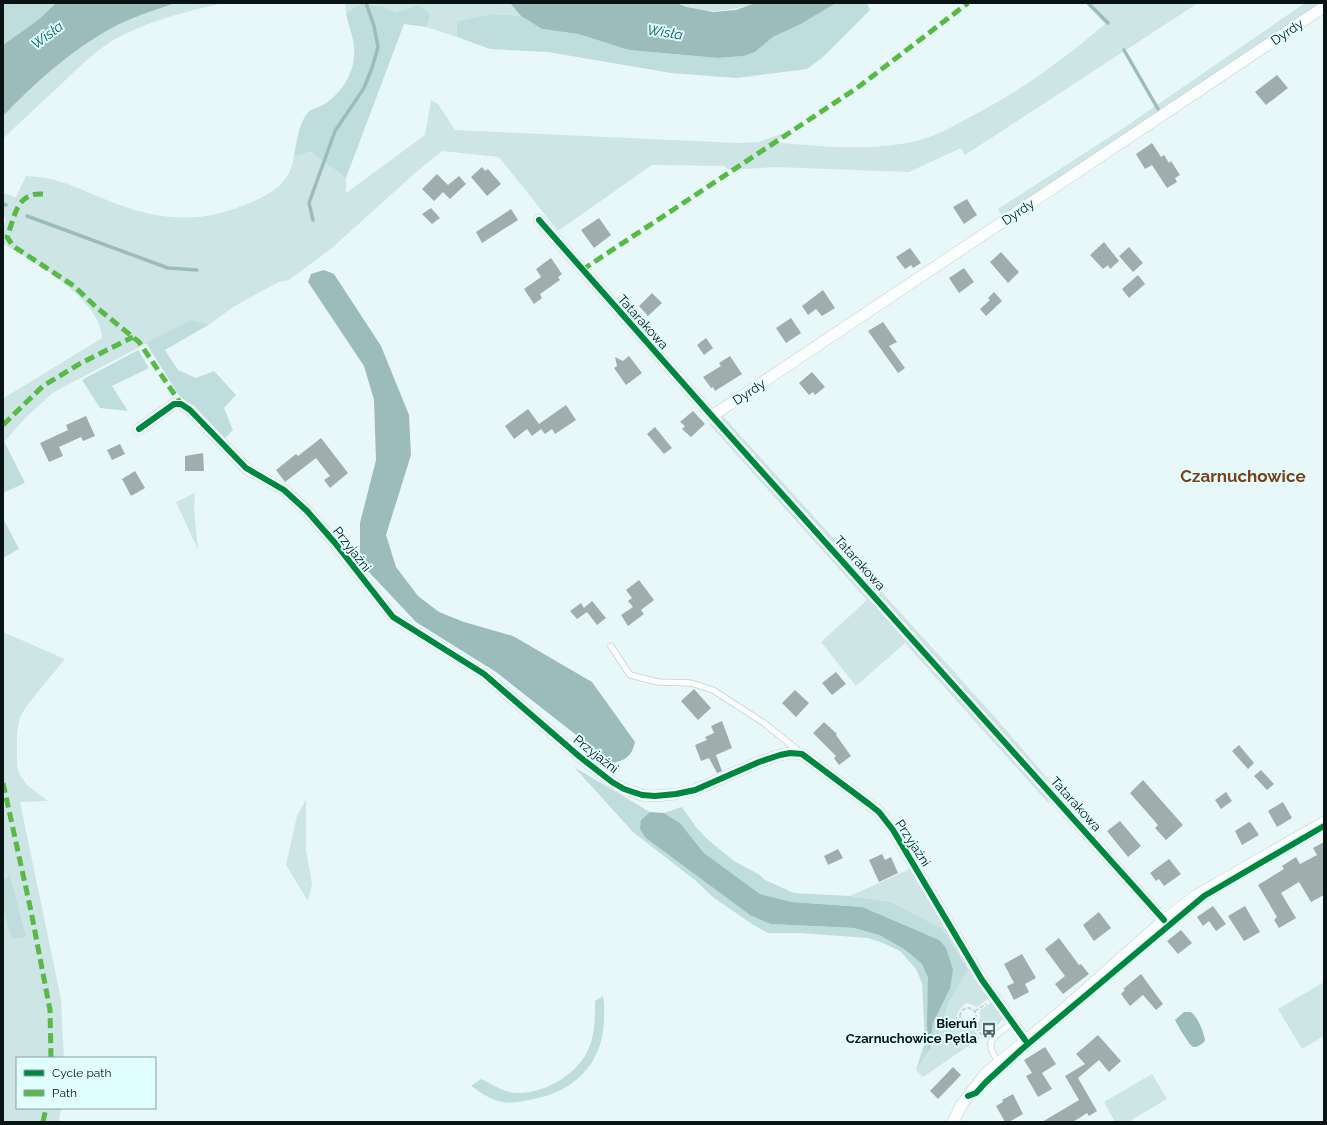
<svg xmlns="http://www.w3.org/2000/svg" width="1327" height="1125" viewBox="0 0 1327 1125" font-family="Raleway,sans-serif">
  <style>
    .green { fill: #cee5e6 }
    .forest { fill: #c0ddde }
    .water { fill: #9cbcbc }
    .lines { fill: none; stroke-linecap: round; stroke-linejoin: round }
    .stream { stroke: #9cbcbc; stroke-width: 3.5 }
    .building { fill: #a0adad }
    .lane-casing { stroke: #c4d1d2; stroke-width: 7 }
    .street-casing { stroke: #c4d1d2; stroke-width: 12 }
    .path { stroke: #cdd1d1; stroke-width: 2; stroke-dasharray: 4 2; stroke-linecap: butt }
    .lane { stroke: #fcfefe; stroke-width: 5.5 }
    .street { stroke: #fcfefe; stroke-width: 11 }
    .quiet { stroke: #58b947; stroke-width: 5; stroke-dasharray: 10 5; stroke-linecap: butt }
    .cycleway-casing { stroke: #e1feff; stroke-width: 8 }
    .cycleway { stroke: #00873e; stroke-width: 6 }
    .labels { text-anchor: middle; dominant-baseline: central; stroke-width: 4; stroke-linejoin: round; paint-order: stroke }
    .street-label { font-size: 13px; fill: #081313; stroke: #e1feff }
    .poi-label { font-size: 13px; font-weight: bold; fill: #081313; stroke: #e1feff; text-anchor: end }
    .water-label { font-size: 14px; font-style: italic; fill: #055b5e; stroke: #e1feff }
    .district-label { font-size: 17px; font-weight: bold; fill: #7e3f19; stroke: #e1feff }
  </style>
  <rect width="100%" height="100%" fill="#e8f8f8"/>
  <path class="green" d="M176,3h48c-33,7 -68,16 -99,31 -28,13 -48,36 -71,57 -17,16 -34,31 -51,48v-23c32,-33 67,-65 107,-87 20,-11 44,-19 66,-26z
    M345,3h17l-16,10z
    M362,3h148l11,13 -29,-2 -35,7v16l-31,-10 3,-6 -33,-7 -21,-10z
    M676,3h79c-28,10 -51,11 -79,0z
    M1086,3h112l-233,152 -4,-7 -52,24 -134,-5 -46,3 -5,-4 -72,-1 -94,66 -59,-74 -57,-6 -27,22 -83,75 -43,32 -10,2 -46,25 -23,17 -19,-4 -137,72 -28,25 -23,26 1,-45 98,-60c0,-37 -68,-77 -97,-93 -5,-8 -1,-19 1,-27l-3,-2v-23l13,4 10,-21c30,1 49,11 76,22 54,23 97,28 152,3 21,-9 37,-21 40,-45l17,-4 35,26v15l79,-58 6,-35 7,4 17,26 283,13 20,-1 35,-12 -18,12c44,5 105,10 148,-3 17,-5 32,-14 47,-22 49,-25 93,-57 135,-93z
    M1305,3h18l-321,213 -4,-7 127,-82z
    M722,415l271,300 63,73 -34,-33 -300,-334z
    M713,422l335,373 1,9 -144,-161 -49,43 -35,-44 46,-42 -158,-176z
    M195,493l-1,16 4,41 -22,-48z
    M3,632l62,27 -37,45 -8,13 -3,15v34l3,9 7,10 21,16 -28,1 41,197 3,59h-47v50h44l-2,14h-56v-213l9,29 -2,-63 -7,5z
    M306,800v50l6,34 -4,17 -22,-36 11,-49z
    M912,868l56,101 21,29 -12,9 -10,-4c-10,7 -14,14 -5,24l10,1 8,10 -57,39 -7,-7 13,-19 10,-19 10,-30 18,-33 -76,-67 -41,-6z
    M1324,982v54l-22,13 -24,-40z
    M992,1002l12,16 -9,9 -4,-4 -10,8 -5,-5 4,-7v-9z
    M1152,1074l15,25 -39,23h-13l-11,-20z"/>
  <path class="forest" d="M3,3h53l-18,17 -35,25z
    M362,3l19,3 15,7 22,-8 11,8v8l-3,6 -22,-3 -58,154 -35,-26 -17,4c3,-15 4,-29 12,-41 4,-7 12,-7 19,-11 16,-11 28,-29 29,-48 2,-15 -6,-29 -8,-43z
    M836,3h31l3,7 -48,48 -15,11 -71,9 -65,-5 -123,-21 -58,-3 -33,-12v-16l35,-7 29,2 21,13 36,5 51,16 89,8 26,-2 11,-4 18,-15 28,-13z
    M191,320l19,4 -45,26 13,20 18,8 18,-7 22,24 -12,13 9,22 -9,9 -46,-45 -32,-51z
    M138,350l11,18 -37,18 16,25 -28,-3 -18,-28z
    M4,441l21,42 -22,10v-50z
    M3,518l16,31 -16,9z
    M574,767l76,45 -9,8 130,104 83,4 25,7 25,14 18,15 6,14 1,71 4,-26 17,-34 -88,-82 -70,-5 -32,-8 -56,-41 -24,-30 -16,-10 18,-6 14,20 11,12 27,22 26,14 5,5 29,13 56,3 41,6 51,27 26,40 -19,33 -10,30 -10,19 -13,19 9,-29 -3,-58 -6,-14 -16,-18 -17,-8 -15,-5 -68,-5h-32l-16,-9 -38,-26 -18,-17 -63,-49z
    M10,875l16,62 -14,2 -9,-30v-29z
    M603,996c2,9 1,17 1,27 -3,42 -30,68 -70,76 -10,2 -21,5 -31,3 -12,-2 -22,-9 -32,-16l10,-7c9,4 17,10 28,13 28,6 68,-16 79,-42 7,-15 7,-32 7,-49z"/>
  <path class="water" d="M56,3h120c-22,7 -46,15 -66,26 -40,22 -75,54 -107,87v-71l35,-25z
    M510,3h166l11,4 26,5 23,-2 19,-7h81l-35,21 -28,13 -18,15 -11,4 -26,2 -89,-8 -51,-16 -36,-5 -21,-13z
    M324,270l10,4 47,72 28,69 2,40 -25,80 10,32 22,29 21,16 25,10 49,14 79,46 43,60c-3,14 -10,19 -23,21l-116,-91 -80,-50 -49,-52 -7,-17v-30l16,-63 -2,-60 -10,-34 -56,-84 3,-8z
    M650,812l14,1 16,10 24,30 56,41 32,8 70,5 77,33 7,8 7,21 -3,20 -17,34 -4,28 -2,-26 1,-47 -6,-14 -18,-15 -25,-14 -25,-7 -83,-4 -21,-9 -104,-77 -6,-9 1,-9z
    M1184,1012c2,0 4,0 6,0 7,2 15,23 15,29 -11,10 -13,7 -20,-4 -4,-6 -7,-11 -10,-17z"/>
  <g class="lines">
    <path class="stream" d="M1088,3l20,20
      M1124,50l34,59
      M3,204l3,1
      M27,216l141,52 29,2
      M313,220l-4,-17 26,-72 29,-43 8,-20 6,-21 -4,-21 -8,-23"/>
  </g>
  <path class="building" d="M1277,75l11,13 -22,17 -11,-13z
    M1152,143l9,14 3,-2 5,8 2,-2 9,14 -5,3 2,4 -10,6 -15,-23 -7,4 -9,-15z
    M482,167l3,4 3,-2 13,15 -14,12 -16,-19z
    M437,174l11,11 11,-9 7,8 -16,15 -7,-7 -9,9 -12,-12z
    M967,199l10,16 -13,9 -11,-17z
    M431,208l9,10 -8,6 -10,-10z
    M511,209l7,11 -36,23 -6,-11z
    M599,218l12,17 -17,13 -13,-18z
    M1104,242l15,19 -9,8 -2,-4 -5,4 -13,-14z
    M1129,247l14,16 -10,9 -14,-16z
    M910,248l11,15 -8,5 -2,-3 -6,4 -9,-12z
    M1001,252l18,20 -11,11 -18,-21z
    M551,258l11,16 -4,3 2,3 -20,14 2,4 -8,6 -10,-15 17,-12 -5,-8z
    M964,268l10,14 -15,11 -10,-15z
    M1138,275l7,9 -16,14 -7,-9z
    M823,290l12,18 -13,8 -6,-7 -8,6 -6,-9z
    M994,292l8,9 -16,15 -6,-7 10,-9 -2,-2z
    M652,293l10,10 -14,13 -9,-10z
    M791,318l10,15 -15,10 -10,-15z
    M883,322l14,20 -8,4 16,22 -7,5 -30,-42z
    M706,338l7,10 -9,7 -7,-10z
    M629,356l13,17 -16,12 -12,-17 3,-2 -2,-9 8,4z
    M730,356l12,18 -27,17 -2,-4 -2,1 -8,-11 18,-11 -2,-3z
    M812,372l13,15 -10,8 -2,-3 -4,3 -10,-12z
    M566,405l10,15 -21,14 -3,-5 -7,5 -4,-5 -9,7 -5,-7 -13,10 -9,-13 23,-17 11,15z
    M693,411l12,13 -14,13 -9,-8 3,-3 -5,-4z
    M86,416l9,20 -12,5 -2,-4 -22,10 4,9 -14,6 -9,-19 28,-13 -2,-5z
    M655,427l17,21 -8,6 -17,-20z
    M321,438l27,35 -18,15 -6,-8 6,-4 -14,-18 -31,24 -9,-12 20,-16 2,2z
    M120,444l5,10 -13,6 -5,-10z
    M203,453l1,18h-19v-15z
    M135,471l10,17 -14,8 -9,-17z
    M639,580l15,20 -13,10 3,4 -16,12 -7,-11 12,-8 -5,-6 4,-3 -6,-8z
    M592,601l14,17 -9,7 -10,-13 -10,7 -7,-8 11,-8 3,5z
    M836,672l10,12 -14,11 -10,-12z
    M694,689l17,19 -13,12 -17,-19z
    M795,690l14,13 -13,14 -14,-14z
    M722,721l10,27 -16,7 6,16 -5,2 -8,-15 -8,3 -6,-16 12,-5 -2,-3 9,-4 -3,-7z
    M824,722l13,12 -1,1 15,21 -12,9 -5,-7 2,-2 -23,-23z
    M1239,745l15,18 -6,6 -16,-18z
    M1261,770l13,14 -7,6 -13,-14z
    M1143,780l40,45 -17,15 -11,-12 3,-3 -28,-32z
    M1226,792l6,9 -11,8 -6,-9z
    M1283,802l9,16 -15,9 -9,-16z
    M1120,821l21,25 -13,11 -21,-26z
    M1249,822l2,1 8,12 -17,10 -7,-14z
    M1324,842v53l-13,7 -12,-20 -18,11 15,25 -17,10 -5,-8 3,-3 -19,-32 26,-16 -2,-3 14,-9 4,7 17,-9 -4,-7z
    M838,849l5,9 -15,7 -4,-9z
    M882,854l3,6 6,-3 7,16 -19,9 -10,-22z
    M1169,859l12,15 -17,12 -5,-7 -3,2 -6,-8z
    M1213,906l13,18 -10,7 -7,-10 -6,5 -6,-9z
    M1245,906l15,26 -16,9 -16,-25z
    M1099,912l12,16 -17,13 -11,-16z
    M1181,930l11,13 -14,11 -11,-13z
    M1059,938l20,27 2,-1 8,10 -26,20 -8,-10 10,-8 -20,-27z
    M1022,954l14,24 -11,6 4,8 -15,8 -7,-14 7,-3 -10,-19z
    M1141,974l22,30 -7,6 -13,-15 -13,11 -9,-12 4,-4 -2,-1z
    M1098,1035l23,26 -12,11 -10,-12 -21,18 19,33 -8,5 -2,-3 -14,9h-31l37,-22 -14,-24 20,-12 -9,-10z
    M1045,1047l11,17 -14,9 10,16 -14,8 -12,-21 6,-3 -8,-13z
    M953,1067l8,8 -23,24 -8,-8z
    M1013,1094l10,20 -14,8h-4l-9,-16 7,-4 -1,-2z"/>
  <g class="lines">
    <g class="lane-casing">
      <path id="lane" d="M611,646l19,29 28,7 33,1 22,7 51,33 36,29
        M999,1063c-17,-23 -5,-26 13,-40"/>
    </g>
    <g class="street-casing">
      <path id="street" d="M539,220l173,196 452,504
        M712,416l612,-409
        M139,429l35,-25h7l9,6 56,58 38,22 23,21 28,32 58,74 91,57 96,83 32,25 12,7 18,6 13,1 21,-2 19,-4 64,-28 21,-7 10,-2 12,1 67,50 10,8 14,18 89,150 43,60
        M953,1122l9,-18 24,-31 73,-60 105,-93 33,-25 127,-73"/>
    </g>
    <path class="path" d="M960 1016a8 8 0 1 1 16 0a8 8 0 1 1-16 0Z
      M975,1011l11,-7
      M972,1023l12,15"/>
    <use href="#lane" class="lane"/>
    <use href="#street" class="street"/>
    <path class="quiet" d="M43,194c-27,-2 -28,23 -36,43l6,9 61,40 22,21 43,35 42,62
      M582,270l275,-182 111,-85
      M3,425l40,-39 38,-23 52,-26
      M3,783l28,128 19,99 1,48
      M43,1122l3,-14"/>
    <g class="cycleway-casing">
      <path id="cycleway" d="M539,220l173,196 452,504
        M139,429l35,-25h7l9,6 56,58 38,22 23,21 28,32 58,74 91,57 96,83 32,25 12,7 18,6 13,1 21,-2 19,-4 64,-28 21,-7 10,-2 12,1 67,50 10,8 14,18 89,150 43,60
        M968,1096l8,-3 10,-11 36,-33 182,-153 120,-70"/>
    </g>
    <use href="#cycleway" class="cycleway"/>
  </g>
  <defs>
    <g id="bus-bare" transform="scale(1.2)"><path d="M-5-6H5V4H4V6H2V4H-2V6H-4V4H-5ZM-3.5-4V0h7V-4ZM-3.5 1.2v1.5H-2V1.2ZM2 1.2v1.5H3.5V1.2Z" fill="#566363" stroke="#e1feff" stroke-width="2.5" paint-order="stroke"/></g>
  </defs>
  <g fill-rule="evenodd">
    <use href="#bus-bare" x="989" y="1030"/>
  </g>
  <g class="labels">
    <g class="street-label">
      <text transform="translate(1287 32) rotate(-34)">Dyrdy</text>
      <text transform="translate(1018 212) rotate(-34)">Dyrdy</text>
      <text transform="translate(643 322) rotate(48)">Tatarakowa</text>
      <text transform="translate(749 392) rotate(-33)">Dyrdy</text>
      <text transform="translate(352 549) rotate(52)">Przyjaźni</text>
      <text transform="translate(860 563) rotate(48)">Tatarakowa</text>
      <text transform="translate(596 754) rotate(38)">Przyjaźni</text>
      <text transform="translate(1076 804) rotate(48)">Tatarakowa</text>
      <text transform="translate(913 843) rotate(57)">Przyjaźni</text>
    </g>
    <g class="poi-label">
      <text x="977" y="1023">Bieruń<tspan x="977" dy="15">Czarnuchowice Pętla</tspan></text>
    </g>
    <g class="water-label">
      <text transform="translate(665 32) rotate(9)">Wisła</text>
      <text transform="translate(47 35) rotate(-37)">Wisła</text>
    </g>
    <g class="district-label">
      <text x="1243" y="476">Czarnuchowice</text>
    </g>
  </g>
  <rect width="1327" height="1125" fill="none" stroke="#081313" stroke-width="8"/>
  <rect x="16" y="1057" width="140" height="52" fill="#e1feff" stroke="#8aa0a1"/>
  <rect x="24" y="1070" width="20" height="6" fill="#00873e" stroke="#8aa0a1"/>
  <text x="52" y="1077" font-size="12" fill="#081313">Cycle path</text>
  <rect x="24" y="1090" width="20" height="6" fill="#58b947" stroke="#8aa0a1"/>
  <text x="52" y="1097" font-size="12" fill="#081313">Path</text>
</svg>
